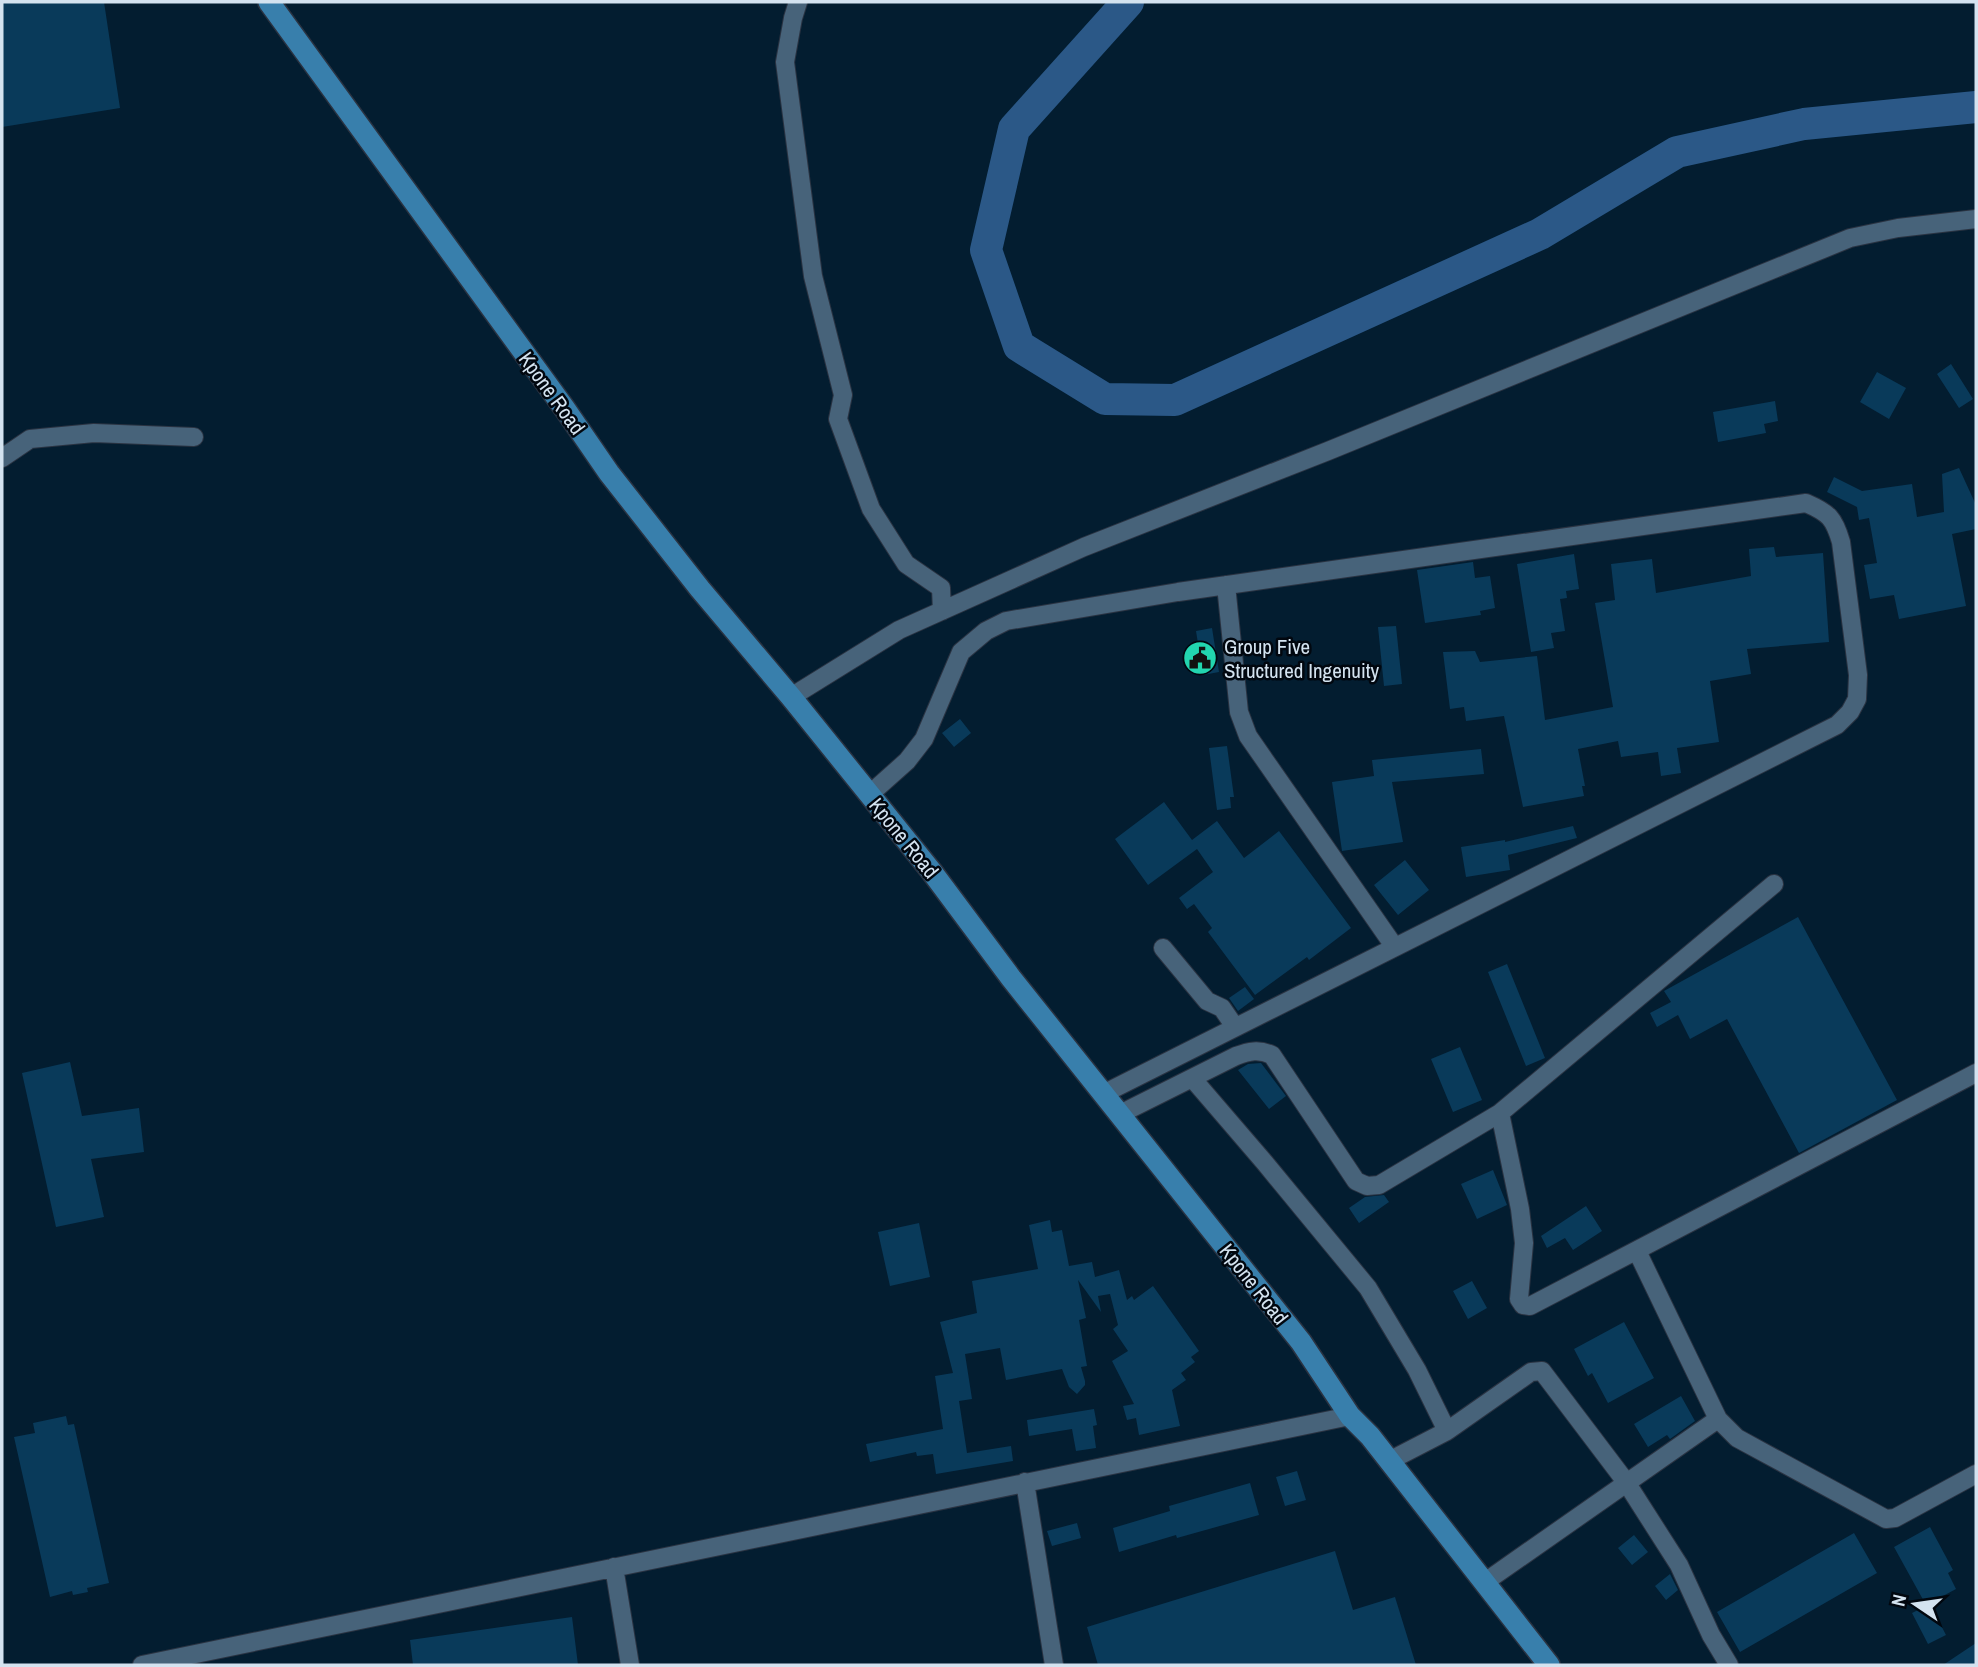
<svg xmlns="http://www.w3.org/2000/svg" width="1978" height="1667" viewBox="0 0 1978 1667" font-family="'Archivo Narrow',sans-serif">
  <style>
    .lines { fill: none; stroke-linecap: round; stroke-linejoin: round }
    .river { stroke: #2b5887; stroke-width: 32 }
    .building { fill: #093a5a }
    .minor-casing { stroke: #2a3342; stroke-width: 20 }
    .major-casing { stroke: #2a3342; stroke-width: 24 }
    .minor { stroke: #47637a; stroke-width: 18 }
    .major { stroke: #387fac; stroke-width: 21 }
    .labels { text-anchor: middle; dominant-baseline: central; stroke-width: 5; stroke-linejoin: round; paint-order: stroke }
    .street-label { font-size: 21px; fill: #d4e3f0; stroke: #01070f }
    .poi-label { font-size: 21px; fill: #d4e3f0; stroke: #01070f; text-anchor: start }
  </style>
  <rect width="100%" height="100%" fill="#031d30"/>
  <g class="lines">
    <path class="river" d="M1128,2l-114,127 -28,121 33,96 86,53 70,1 365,-166 137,-82 127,-28 172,-17"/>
  </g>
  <path class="building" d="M2,2h102l16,106 -118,19z
    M1951,364l22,35 -14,9 -22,-34z
    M1877,372l29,16 -17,31 -29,-17z
    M1775,401l3,20 -14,3 2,9 -48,9 -5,-30z
    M1959,468l17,37v24l-24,5 14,72 -67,13 -5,-24 -24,4 -6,-34 13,-2 -8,-45 -10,2 -2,-13 -30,-15 7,-15 28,14 50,-7 5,33 27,-5 -2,-38z
    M1774,547l2,10 47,-4 6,89 -82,7 4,25 -41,7 9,61 -42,6 4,25 -20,3 -3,-24 -37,5 -3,-16 -40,8 7,37h-3l2,10 -61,11 -19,-91 -38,5 -2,-14 -14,2 -7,-57 32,-1 5,11 57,-6 8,64 68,-13 -18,-104 20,-3 -4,-36 41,-5 4,34 95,-17 -2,-27z
    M1574,554l5,35 -13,2 1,7 -7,1 5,32 -14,2 3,15 -23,4 -14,-88z
    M1473,562l2,16 15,-2 5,32 -15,3 1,4 -56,8 -8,-53z
    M1396,626l6,58 -18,2 -6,-59z
    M1212,628l7,44 -16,3 -7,-44z
    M960,719l11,14 -17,14 -12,-14z
    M1227,746l7,51h-4l1,11 -14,2 -8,-62z
    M1481,749l3,25 -92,8 11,60 -61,9 -10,-69 42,-6 -2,-16z
    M1164,802l28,38 25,-19 27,37 35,-27 72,97 -42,32 -2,-3 -52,38 -47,-63 4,-4 -18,-24 -7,5 -8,-11 34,-26 -16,-23 -49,36 -33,-46z
    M1573,826l4,12 -69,17 2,15 -44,7 -5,-30 44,-7v2z
    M1405,860l24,30 -31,25 -24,-30z
    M1798,917l99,183 -98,53 -72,-134 -37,20 -12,-24 -21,12 -7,-14 21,-11 -7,-11z
    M1507,964l38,94 -19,8 -38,-94z
    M1245,987l9,12 -16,12 -9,-13z
    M1460,1047l22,53 -29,12 -22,-53z
    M70,1062l12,54 57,-8 5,44 -53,7 13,58 -48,10 -34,-154z
    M1261,1063l25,33 -17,13 -31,-39 10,-6z
    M1493,1170l14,35 -30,14 -16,-35z
    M1384,1195l5,7 -30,21 -10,-15 16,-11z
    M1586,1206l16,25 -29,19 -8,-12 -18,10 -6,-12z
    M1050,1220l2,12 10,-2 7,36 23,-4 3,15 24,-7 8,30 5,-4 2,4 19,-14 46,65 -8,6 4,5 -14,11 5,7 -14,10 8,36 -41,9 -3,-17 -9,2 -4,-14 11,-2 -22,-43 16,-10 -15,-22 5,-4 -8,-31 -12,2 3,16 -23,-32 8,38 -7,2 8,46 -6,1 4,14v4l-8,9 -8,-7 -7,-18 -56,11 -6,-32 -35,6 7,45 -13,2 8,52 44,-7 2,15 -77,13 -3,-20 -16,2 -1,-4 -46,10 -4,-18 77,-15 -8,-53 18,-3 -13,-51 37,-9 -5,-32 66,-12 -9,-44z
    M919,1223l11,54 -40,9 -12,-54z
    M1472,1281l15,27 -19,11 -15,-28z
    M1624,1322l30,56 -46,25 -16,-30 -4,3 -14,-27z
    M1681,1396l14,25 -25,18 -3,-4 -19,12 -14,-23z
    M1094,1409l3,16 -4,1 3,22 -20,3 -4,-22 -43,7 -2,-16z
    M66,1416l2,9 6,-1 35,159 -22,5 1,4 -15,3 -1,-4 -22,6 -36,-160 21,-4 -2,-10z
    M1297,1471l9,29 -21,6 -9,-29z
    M1250,1483l9,32 -82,23 -1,-3 -57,17 -6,-24 57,-17 -1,-5z
    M1077,1523l4,15 -29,8 -5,-15z
    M1930,1527l23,43 -5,3 8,16 -30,16 -32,-58z
    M1854,1533l23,40 -137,79 -23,-40z
    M1634,1535l14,17 -16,13 -14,-17z
    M1335,1551l18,59 42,-13 21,68h-318l-11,-38z
    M1670,1574l8,16 -12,10 -11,-14z
    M1930,1604l16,31 -18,9 -16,-31z
    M572,1617l6,48h-165l-3,-25z
    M1976,1643v22h-33z"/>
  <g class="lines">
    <g class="minor-casing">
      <path id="minor" d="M798,2l-5,16 -8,44 28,214 30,119 -5,24 33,90 35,55 35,24 1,23
        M2,458l28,-19 64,-6 100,4
        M1226,585l13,127 9,24 146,210
        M791,697l108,-67 185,-83 244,-96 522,-213 48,-10 78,-9
        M870,794l37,-33 17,-22 37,-87 25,-21 20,-10 172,-29 628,-89c23,10 28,15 35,39l17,133 -1,24 -7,13 -13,13 -734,369
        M1163,948l44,53 15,7 13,19
        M1192,1078l73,85 103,125 49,82 30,61
        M1500,1113l20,96 4,34 -5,56 4,6 7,1 446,-233
        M1120,1114l116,-58c13,-5 23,-7 36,-1l84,126 11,5 12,-1 121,-72 274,-229
        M1637,1251l81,168 19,19 149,81 9,-1 81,-44
        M1389,1461l58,-30 84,-59 11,-1 84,111 53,83 32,70 18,30
        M1025,1482l29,183
        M614,1567l16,98
        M1485,1582l233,-163
        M142,1665l1208,-249"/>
    </g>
    <g class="major-casing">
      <path id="major" d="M269,2l296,407 44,64 91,116 91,108 141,175 79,106 290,364 49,74 20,20 179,229"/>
    </g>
    <use href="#minor" class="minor"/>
    <use href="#major" class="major"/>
  </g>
  <defs>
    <g id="civic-disc" transform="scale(1.75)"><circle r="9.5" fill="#22d5af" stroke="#01070f"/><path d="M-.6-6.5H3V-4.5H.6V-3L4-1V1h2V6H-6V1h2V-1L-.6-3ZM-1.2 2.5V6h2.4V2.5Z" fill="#111"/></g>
  </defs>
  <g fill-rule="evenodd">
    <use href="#civic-disc" x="1200" y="658"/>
  </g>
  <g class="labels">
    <g class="street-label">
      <text transform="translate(552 393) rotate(54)">Kpone Road</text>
      <text transform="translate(904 838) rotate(51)">Kpone Road</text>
      <text transform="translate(1254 1284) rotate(52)">Kpone Road</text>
    </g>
    <g class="poi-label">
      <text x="1224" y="646">Group Five<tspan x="1224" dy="24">Structured Ingenuity</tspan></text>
    </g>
  </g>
  <rect width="1978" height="1667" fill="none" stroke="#d4e3f0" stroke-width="7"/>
  <g transform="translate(1915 1604) rotate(283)" stroke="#01070f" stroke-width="5" paint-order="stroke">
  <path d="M0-5L12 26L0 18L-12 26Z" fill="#d4e3f0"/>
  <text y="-10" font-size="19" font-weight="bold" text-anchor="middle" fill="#d4e3f0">N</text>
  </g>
</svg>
